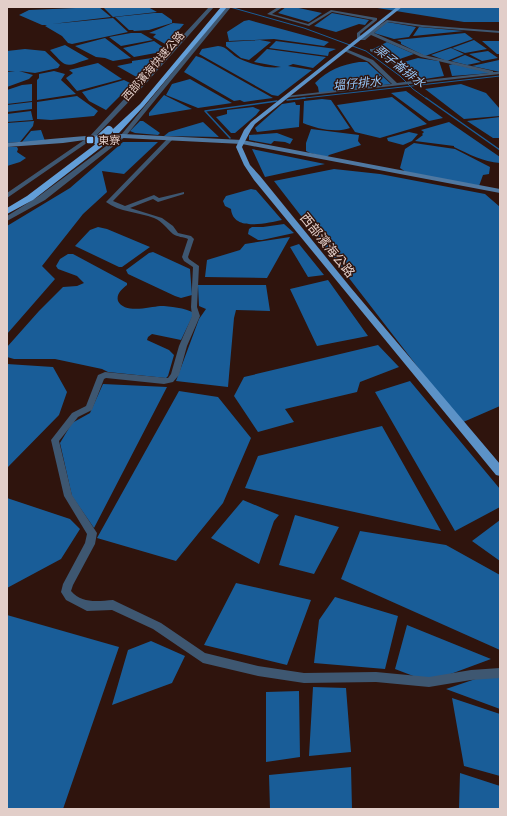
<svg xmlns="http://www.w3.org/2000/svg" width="507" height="816" viewBox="0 0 507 816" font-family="Quicksand,'Noto Sans TC',sans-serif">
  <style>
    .water { fill: #195d98 }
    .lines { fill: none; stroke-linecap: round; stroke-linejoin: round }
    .stream-far1 { stroke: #195d98; stroke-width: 1 }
    .stream { stroke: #195d98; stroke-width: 1.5 }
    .minor { fill: #3e5771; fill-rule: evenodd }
    .tertiary { fill: #3e5771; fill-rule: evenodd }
    .secondary { fill: #4f78a1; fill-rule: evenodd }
    .primary { fill: #5c92c7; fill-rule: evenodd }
    .trunk { fill: #629ed8; fill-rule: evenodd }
    .trunk-bridge { stroke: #629ed8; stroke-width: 8 }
    .poi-dot { fill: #80bdfa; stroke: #2f140d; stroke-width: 1.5 }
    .labels { text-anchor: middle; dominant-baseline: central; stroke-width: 3; stroke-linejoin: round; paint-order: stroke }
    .far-street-label { font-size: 11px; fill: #e2cec9; stroke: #2f140d }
    .far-poi-label { font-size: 11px; fill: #e2cec9; stroke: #2f140d; text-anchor: start }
    .far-water-label { font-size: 12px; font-style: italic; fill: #96c7f9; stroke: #2f140d }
    .street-label { font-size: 13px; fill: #e2cec9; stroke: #2f140d }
  </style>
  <rect width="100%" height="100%" fill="#2f140d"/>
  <path class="water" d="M99,7l12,10 -59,7 61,-6 15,14 -56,12 -4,-1 -6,-7 -17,-10 2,-1h-5l-23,-10 10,-5z
    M103,7h45l9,5 -44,5z
    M286,7h8l28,6 -13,9 -31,-9z
    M371,7h129v15h-36z
    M154,13h8l10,7v3l-23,7 -15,1 -1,-1h-4l-14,-13z
    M332,13l37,7 -4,5 -6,-1 -23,8 -22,-6z
    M249,20l80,22 -5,4 -50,-7 -45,2 -2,-9 17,-11z
    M387,22l29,5 -7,10 -15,2 -20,-6z
    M173,23l11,1 -6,7 2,2 -11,10 -4,1 -12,-7 3,-3 -7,-1z
    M419,27l45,4 -51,5z
    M131,33h10l12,7 -32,6 -12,-9z
    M465,33l8,6 -48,17 -24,-12v-2l-4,-2z
    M105,38l26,20 -18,3 -8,-3 -9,-1 -21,-11z
    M260,40l11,2 -22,18 -8,-2 -15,-12v-4z
    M474,40l13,9 -22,4 -13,-5z
    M154,41l10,7 -3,4 -27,5 -11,-9z
    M276,41l60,8 -7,3 -1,4 -59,-8z
    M482,41h18v13h-3z
    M387,42l27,12 -17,6 -24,-11z
    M65,45l24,14c-25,8 -21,10 -39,-9z
    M218,46c9,0 14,10 22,13 11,5 28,10 41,8l-27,-5 13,-13 59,8 -13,11 -20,-4 -5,2 24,4 -34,26 -6,-1 -73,-41 3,-5z
    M451,48l13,6 -17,7 -16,-6z
    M25,49l20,2 15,14 -2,3 -23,5 -16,-2 14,4 -4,4 -22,8v-15l8,-1h-8v-20z
    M488,51l10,7 -16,3 -13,-7z
    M465,55l16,7 -14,3 -16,-4z
    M196,56l6,2 71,40 -29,4 -4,-2 -6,1 -50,-29z
    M152,58l3,3 -15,18 -23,-13 15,-3v-2z
    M418,58l21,3 5,15 -26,4 -18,-17z
    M499,60l1,12 -28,-6z
    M359,62h8l24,22 -72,9 -1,-6 -3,-4c13,-13 26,-18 44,-21z
    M98,63l24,16 -45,12 -11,-13 7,-5 -4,-3z
    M453,64l39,9 -40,3 -3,-11z
    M54,71l11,3 -4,6 15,14 -39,6v-20l2,-2v-4z
    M190,79l42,24 -34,5 -32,-13 6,-11z
    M124,80l8,4 -26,26 -17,-9 -7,-9z
    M32,84v17l-25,3v-14l15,-5z
    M461,84l25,9 14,16v7l-36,3 -39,-30z
    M406,91l37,27 -14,3 -38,-28z
    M164,95l28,14 -43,7v-3z
    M77,96l21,15 -4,5 -43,4 -14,-1v-17z
    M392,97l35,27 -47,14 -25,-6 -18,-27z
    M322,99l9,1 19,28c-14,5 -33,1 -47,-5l1,-22z
    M32,102v7l-25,3v-7z
    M295,102l1,3h4l-1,22 -42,5 -2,-4 27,-24z
    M253,107l7,3 -4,5 -21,18h-4l-15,-16 11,-3v-4z
    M31,111l2,9 -26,2v-8z
    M500,117v21h-7l-26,-17z
    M34,121l-1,5 -13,16 -13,1v-20z
    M140,121h3l17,12 -2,2 -23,-2 -5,-2z
    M203,122l16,15 -55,-1 5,-4z
    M449,122l51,35v6c-17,-1 -31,-9 -46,-16v-1l-39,-5 8,-6 -1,-1 2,-2 -3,-2z
    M311,129l48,6 -1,6 3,4 -32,10 -2,2 -17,-4 -4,-2v-8z
    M41,130l4,11 -23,1 9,-11z
    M409,132l9,2 -6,7 -9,4 -15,-4 -1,-3z
    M277,133l16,6 -3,5 -5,-2 -11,-1 -3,3 -22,-4v-5z
    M123,142h35l-34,32 -22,-3 5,21 -24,22 -41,52 13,13 -48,55v-108l63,-38z
    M414,143l41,6 35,18 -1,7 -6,1 -4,11 -73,-14 -6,-4 5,-19z
    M7,147h10l1,2 -1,3 9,6 -6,4 -13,4z
    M252,149l73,15 -60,13z
    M334,169l46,5 105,20 15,13v199l-39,17 -187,-242z
    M251,189l5,1 26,30c-15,3 -49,12 -51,-11l-6,-3 -2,-5 3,-5z
    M284,224l10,9 -32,7h-4l-10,-6 1,-5 3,-2h11z
    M98,227l9,2 43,18 -28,20h-3l-44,-21 15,-16z
    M290,237l-23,41 -62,-1 2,-17 33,-10 5,-6z
    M299,244l25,31 -16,2 -18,-30z
    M153,252l37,17 2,26 -11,3 -6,-2 -47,-22 -2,-4 23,-17z
    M68,254h5l54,29v2c-5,4 -11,9 -9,16 6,13 32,6 42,5 10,0 25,2 34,7l-13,27 -29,-6 -4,3 -1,3 22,10 5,5 -6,21 -2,2 -58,-6 -6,-3 -47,-10h-41l-7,-2v-10l32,-36 24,-24 14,-1 7,-3 -7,-7 -19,-7 -2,-3 4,-7z
    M328,280l40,56 -51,10 -27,-57z
    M198,285h68l4,26 -34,-1 -2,8 -6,69 -52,-6 23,-62 7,-10 -7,-3z
    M378,345l21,22 -39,15 -3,10 -72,17 9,13 -36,10 -24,-36 10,-19z
    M7,364l46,3 14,25 -8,23 -52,53z
    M410,381l90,108v18l-45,24 -80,-139z
    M103,384l64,3 -73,141 -22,-32 -12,-53 12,-20 18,-10z
    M179,391l39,6 33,41 -28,65 -47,58 -79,-23z
    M382,426l59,105 -196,-43 13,-32z
    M7,498l63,21 10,10 -19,30 -54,29z
    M243,500l36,15 -5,6 -15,43 -48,-26z
    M295,515l44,12 -25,47 -35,-9z
    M500,520v41l-28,-20z
    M360,531l86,14 54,30v75l-159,-71z
    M236,583l75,17 -24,65 -83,-20z
    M335,597l63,19 -13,53 -71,-6 5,-43z
    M7,615l112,32 -56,162h-56z
    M407,625l84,34 -62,23 -34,-13z
    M151,641l34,15 -13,27 -60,22 16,-55z
    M496,672l4,2v35l-54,-20z
    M313,687l33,1 5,64 -42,4z
    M299,691l1,66 -34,5v-70z
    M452,698l48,16v62l-36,-10z
    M351,767l1,42h-82l-1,-34z
    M460,773l40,13v23h-41z"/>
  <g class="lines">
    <path class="stream-far1" d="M230,7l74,21 62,23 34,25 13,13 14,10
      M296,99l204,-23"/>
    <path class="stream" d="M426,98l74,52
      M287,100l18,-2
      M230,138l-25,-27 72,-10"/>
    <path class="minor" d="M278,7h5l-11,7 36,10 23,-14 46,8v2l-17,14 1,4 26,-18 35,5 78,6v2l-78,-6 -34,-5 -14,11 50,22 69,16v1h7v2l-216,24v-2h2l106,-12 -23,-22 -25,-11v-2h2l27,11 24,23 15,-2 -20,-18 -22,-12v-2h4l22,12 21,20 72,-8 -68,-16 -50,-22 -6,5h-8v-7l16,-13 -41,-8 -23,14 -42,-12z
      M169,137l5,1 -61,63 12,5 29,-11 5,3 25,-6v2l-26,8 -5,-3 -23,9 32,10 11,8 5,7 13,3 3,3 -6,18 1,2 10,7 -2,41 3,9 -13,30 -8,29 -6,7 -9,2 -58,-6 -2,1 -12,31 -14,7 -19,24 13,54 25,38 -2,11 -22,41 -2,6c11,13 27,10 42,9l4,2 44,21 44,30 53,13 46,7 72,-1 53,5 42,-7 29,-2v10l-29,2 -42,7 -53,-5 -72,1 -46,-7 -55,-13 -50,-34 -41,-19 -25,1 -21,-11 -5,-8 2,-8 22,-41 2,-9 -23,-38 -13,-56 21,-27 14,-7 12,-31 7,-3 63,6 3,-4 8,-28 13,-30 -1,-9 2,-40 -9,-6 -2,-4 6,-18c-4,-2 -11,-2 -15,-5 -7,-6 -10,-12 -19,-16 -15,-6 -35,-6 -48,-16z"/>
    <path class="tertiary" d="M209,7h5l-75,84 -45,47 -87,60v-5l83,-57z
      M226,7h5l-106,130 -80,63 -38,21v-5l32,-20 82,-61z"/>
    <path class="secondary" d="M123,134l119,6 258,49v4l-258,-49 -119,-6 -31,1 -29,4 -56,4v-4c39,-3 77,-8 116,-9z"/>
    <path class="primary" d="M397,7h5l-147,117 -4,6 -9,17 8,18 10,11 91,112 149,176v12l-4,-1 -242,-295 -10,-15 -8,-18 8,-17 7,-8z"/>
    <path class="trunk" d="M221,7h6l-83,99 -25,27h-6v-4l27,-25z
      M101,140h6l1,2 -75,58 -26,14v-6l20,-12z"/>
    <path class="trunk-bridge" d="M97,141l12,-11"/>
  </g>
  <rect class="poi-dot" x="86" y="136" width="8" height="8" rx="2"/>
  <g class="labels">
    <g class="far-street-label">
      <text transform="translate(153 66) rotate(-49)">西部濱海快速公路</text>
    </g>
    <g class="far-poi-label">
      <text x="98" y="140">東寮</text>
    </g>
    <g class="far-water-label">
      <text transform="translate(400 66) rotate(38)">栗子崙排水</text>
      <text transform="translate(357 83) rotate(-6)">塭仔排水</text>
    </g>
    <g class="street-label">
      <text transform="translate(328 245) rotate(51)">西部濱海公路</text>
    </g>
  </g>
  <rect width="507" height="816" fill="none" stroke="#e2cec9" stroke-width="16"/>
</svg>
